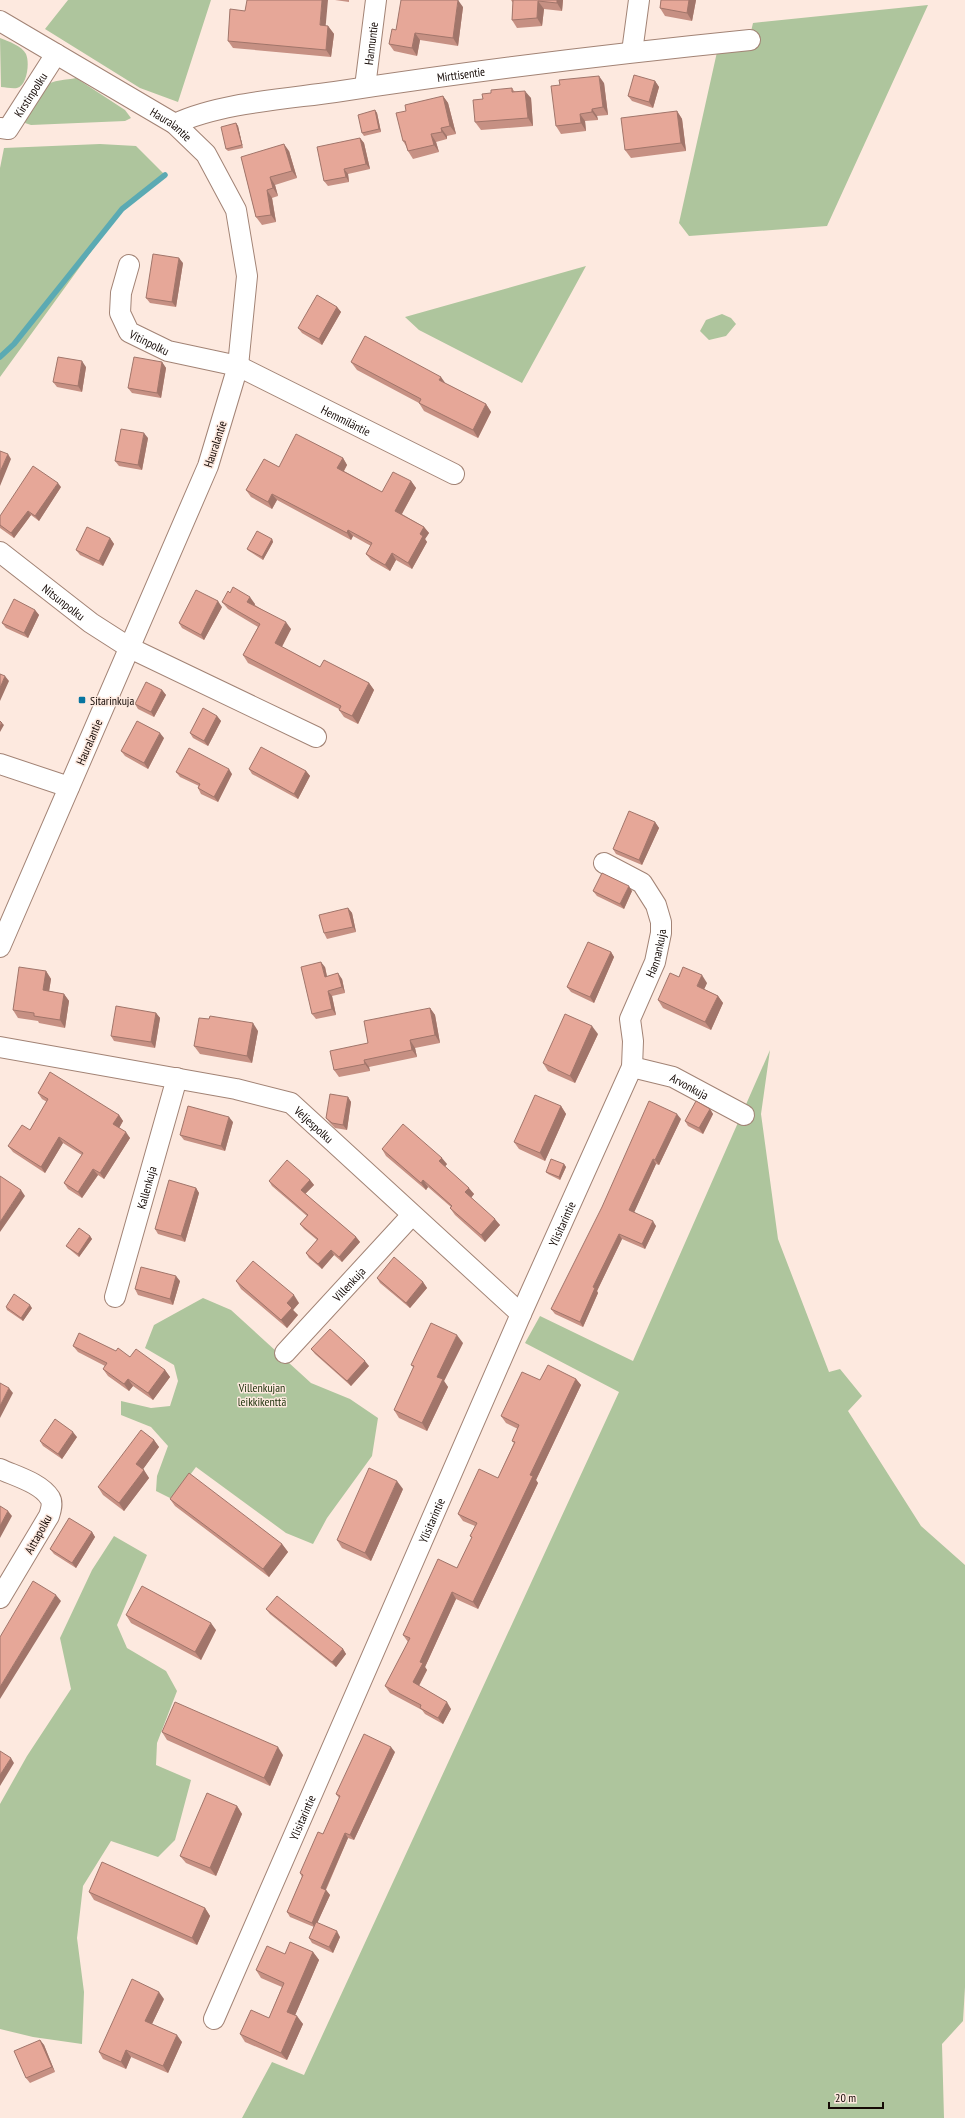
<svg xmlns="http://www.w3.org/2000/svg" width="965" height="2118" viewBox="0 0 965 2118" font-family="'PT Sans Narrow',sans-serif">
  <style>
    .green { fill: #aec59d }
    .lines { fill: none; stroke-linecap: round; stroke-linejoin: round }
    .stream { stroke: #5baab3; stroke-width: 5.5 }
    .minor-casing { stroke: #a28375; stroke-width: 22 }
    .minor { stroke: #fff; stroke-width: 20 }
    .wall { fill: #c69083 }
    .shaded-wall { fill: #a1756a }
    .building { fill: #e6a798; stroke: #a1756a }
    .poi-dot { fill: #0775a0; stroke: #fde9df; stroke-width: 1.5 }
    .labels { text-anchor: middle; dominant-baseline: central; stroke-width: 3; stroke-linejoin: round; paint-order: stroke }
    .street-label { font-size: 12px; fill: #150a06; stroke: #fde9df }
    .poi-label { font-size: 12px; fill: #150a06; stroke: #fde9df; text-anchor: start }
    .park-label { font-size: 12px; fill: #1d300a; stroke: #fde9df }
  </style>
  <rect width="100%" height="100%" fill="#fde9df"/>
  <path class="green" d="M68,0h143l-33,102 -38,-14 -95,-59z
    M928,5l-101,221 -138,10 -10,-13 40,-180 30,-3 4,-17z
    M0,38c8,3 22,8 26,16 4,9 1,32 -9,34 -5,1 -11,-1 -16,-1z
    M76,78l49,32 6,8 -6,3 -94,4 -6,-2c2,-8 14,-31 20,-37 7,-6 22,-6 31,-8z
    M100,144l36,2 29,29 -43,34 -122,168v-209l4,-20z
    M586,266l-64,117 -103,-53 -14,-13z
    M722,314l9,4 5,6 -10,12 -17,4 -9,-9 6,-11z
    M770,1050l-9,64 17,125 51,133 11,-3 22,27 -14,15 73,115 44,39v422l-2,34 -21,23 2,74h-702l30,-56 32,13 315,-683 -94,-49 15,-27 93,45z
    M203,1298l28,12 80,73 39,16 28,19 -6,38 -45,62 -14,26 -27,-11 -90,-66 -24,32 -16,-8 1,-15 11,-30 -17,-19 -30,-12v-14l30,7 19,-2 8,-25 -4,-16 -29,-17 9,-23z
    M114,1536l33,19 -30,70 10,23 39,23 11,20 -20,52 -1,22 35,15 -16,60 -17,17 -47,-16 -28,45 -6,52 7,54 -2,52 -49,-7 -33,-8v-225l27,-48 44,-67 -11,-51 32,-68z"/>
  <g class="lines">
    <path class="stream" d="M0,357l14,-13 108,-135 43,-34"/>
    <g class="minor-casing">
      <g id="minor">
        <path id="s1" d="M0,21l175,103 31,30 30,56 11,66 -9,90 -30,100 -208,481"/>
        <path d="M632,52l7,-52"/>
        <path id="s2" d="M365,87l11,-87"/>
        <path id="s3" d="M175,124c44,-21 111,-25 160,-32 137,-21 276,-38 415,-52"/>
        <path id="s4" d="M0,128l8,1 48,-75"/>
        <path id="s5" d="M129,265l-8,28 -1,20 9,19 39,19 70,15 216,108"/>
        <path id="s6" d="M0,552l91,71 39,25 186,89"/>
        <path d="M0,764l69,23"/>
        <path id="s7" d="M0,1047l236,42 55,14 230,211"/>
        <path id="s8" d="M632,1067l41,10 71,38"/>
        <path id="s9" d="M115,1297l62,-219"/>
        <path id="s10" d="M285,1353l127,-138"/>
        <path d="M0,1469c15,7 41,14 50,29 3,5 1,12 -1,18l-49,82"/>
        <path id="s11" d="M214,2019l307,-705 111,-247 1,-26 -3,-22 25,-57 6,-29v-11l-5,-17 -14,-22 -38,-20"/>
      </g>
    </g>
    <use href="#minor" class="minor"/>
  </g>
  <path class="wall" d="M335,0h14v2z
    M511,0h52l-1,11 -18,-2 -2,17 -25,2 -5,-8 1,-17z
    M661,0h35l-4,21 -27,-5 -5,-8z
    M463,7l-5,39 -38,-6 -3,16 -23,-5 -5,-7 7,-14z
    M325,26h3l6,8 -3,23 -98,-9 -5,-7z
    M655,81l4,6 -6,21 -21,-7 -4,-5z
    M604,83l4,32 -11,1 1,4 -13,1 1,10 -25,3 -5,-8z
    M512,88l2,3 17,7 2,28 -52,4 -6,-8 8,-23 8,-6z
    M443,96l5,7 8,31 -9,2v3l-11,3 3,10 -26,7 -5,-8 -2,-5 -3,-5 3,-30z
    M375,110l2,3 4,19 -17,4 -2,-3z
    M677,111l5,8 4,32 -55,7 -6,-8z
    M236,123l2,3 5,22 -15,3 -2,-2z
    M360,138l4,5 6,26 -22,5 1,8 -21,4 -4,-5z
    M289,151l8,27 -22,7 3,11 -6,2 4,24 -14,3 -6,-8 -15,-60z
    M183,263l-7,44 -26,-4 -4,-5z
    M337,307l4,5 -19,33 -20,-12 -4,-5z
    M162,362l4,6 -5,30 -29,-5 -4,-5z
    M351,362l95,22 40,20 5,8 -13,26 -54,-27 -5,-8 -62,-33z
    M86,367l-4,25 -25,-5 -4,-5z
    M148,438l-6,32 -23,-4 -4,-5z
    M343,458l4,7 -3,6 38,21 29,-11 5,7 -14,26 22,13 5,6 -4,6 2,3 -15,27 -16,-9 -6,11 -19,-11 -5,-6 5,-8 -18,-10 -2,4 -74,-40 -5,9 -21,-12 -5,-7 33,-23z
    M61,487l-22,34 -8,-6 -17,23 -14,-10v-12z
    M110,538l4,6 -11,22 -23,-11 -4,-5z
    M272,539l1,3 -10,18 -14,-9 -2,-2z
    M230,593l25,11v1l36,24 -9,18 38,20 49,16 5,7 -16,34 -14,-7 -5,-7v-1l-91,-46 -5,-8 15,-28 -30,-18 -6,-7z
    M222,607l-18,33 -22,-12 -3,-5z
    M35,610l4,5 -11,23 -22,-10 -4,-5z
    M162,690l4,5 -12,22 -16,-8 -3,-5z
    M217,716l4,5 -13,25 -15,-8 -3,-5z
    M164,738l-16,31 -23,-13 -4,-5z
    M249,769l57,2 4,5 -12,23 -46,-25z
    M176,772l56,2 -14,28 -17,-8 -3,-6 1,-2 -19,-9z
    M655,822l4,6 -17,37 -26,-11 -3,-5z
    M593,891h39l-8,18 -27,-13z
    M348,908l4,5 4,19 -29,7 -3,-6z
    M611,952l3,5 -20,46 -23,-11 -4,-5z
    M325,967l2,9 15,3 3,14 -13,3 4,19 -20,4 -4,-5z
    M46,971l5,8 -2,12 15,3 5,7 -4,27 -26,-5 -1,-2 -20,-3 -5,-8z
    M707,983l-3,6 14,7 5,7 -12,27 -48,-22 -5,-8z
    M430,1008l5,7 5,28 -25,5 2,9 -48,10 1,4 -31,6 -5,-7z
    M156,1013l4,5 -5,30 -41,-7 -3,-5z
    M209,1019l49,12 -6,32 -52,-9 -6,-8z
    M598,1034l-23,49 -27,-12 -5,-8z
    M38,1093l81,22 4,6 -4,7 11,10 -26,41 -6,-4 -16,23 -14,-9 -4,-6 18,-28 -19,-12 -18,30 -32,-21 -5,-6 22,-16 17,-28 -5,-3z
    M348,1097l3,5 -4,28 -12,-2 -5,-5 -4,-5z
    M561,1106l5,8 -21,47 -26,-12 -5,-7z
    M710,1109l3,5 -10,20 -15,-8 -3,-5z
    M681,1119l-22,46 -3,-1 -22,48 22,14 -11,23 -23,-10 -25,52 1,2 -15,34 -28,-13 -4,-5z
    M233,1122l-8,29 -41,-11 -4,-5z
    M382,1149l65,15 -2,2 29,28 -3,4 29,27 -15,17 -30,-27 -5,-7 1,-1 -23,-20 -2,3 -40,-34z
    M564,1164l2,3 -6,13 -12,-6 -2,-2z
    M310,1180l4,5 -9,9 51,43 4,5 -18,20 -8,-7 -12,14 -13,-11 -3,-5 11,-13 -13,-11 -4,-5 7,-8 -35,-30 -3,-5z
    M196,1188l3,5 -14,49 -27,-8 -3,-5z
    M90,1236l2,3 -13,18 -11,-9 -2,-2z
    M377,1278l46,4 4,6 -17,20 -30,-25z
    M180,1281l-7,24 -35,-10 -3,-6z
    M236,1281l63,22 -6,7 5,5 -11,13 -46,-39z
    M6,1307l26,1 -9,13 -16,-11z
    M463,1343l-19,38 4,6 -21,44 -28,-13 -5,-8 20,-42 -3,-3z
    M73,1346l43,5 14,6 35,13 5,7 -17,23 -20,-14 -4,5 -21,-15 -5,-7 2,-3 -27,-14z
    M311,1349l58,17 -18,20 -36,-32z
    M576,1379l5,6 -45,95 2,3 -60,126 -22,-10 -31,68 2,3 -8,16 32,23 -8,15 -18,-10 -3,-4 -32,-17 -5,-7 23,-44 -5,-7 54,-67 15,-30 -2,-2 5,-10 -12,-5 -5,-7 40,-36 16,-35 -2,-2 6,-12 -12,-6 -5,-7 39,-36z
    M77,1437l-15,22 -19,-13 -3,-5z
    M154,1440l5,7 -16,22 6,9 -25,33 -21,-16 -5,-8z
    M403,1489l-32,72 -29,-13 -5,-8z
    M170,1499l112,45 6,8 -19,25 -94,-71z
    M92,1532l3,5 -19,31 -22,-14 -4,-5z
    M266,1609l77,40 3,5 -10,13 -66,-53z
    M126,1615l90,15 -15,30 -70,-37z
    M162,1732l121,23 -13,31 -103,-46z
    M395,1752l-41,88 -6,-2 -22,52 4,5 -13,28 23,14 -7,16 -21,-10 -3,-5 5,-11 -24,-10 -3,-5 15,-35 -2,-4 23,-39 16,-36 -3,-4z
    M237,1806l5,8 -26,62 -30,-13 -6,-7z
    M89,1892l116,16 5,8 -13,29 -103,-45z
    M313,1952l6,8 -24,55 8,9 -16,36 -42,-18 -5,-8 29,-16 13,-31 -21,-9 -5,-8 29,-16z
    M164,1999l-12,25 30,18 -14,31 -37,-16 -5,12 -23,-10 -4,-7z
    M40,2040l4,5 11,27 -25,11 -4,-5z"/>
  <path class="shaded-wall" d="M322,0h6l-3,33 -5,-8z
    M458,0l5,7 -5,39 -5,-8z
    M557,0h6l-1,11 -5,-8z
    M689,0h7l-4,21 -5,-8z
    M538,1l6,8 -2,17 -5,-8z
    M328,26l6,8 -3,23 -5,-7z
    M415,33l5,7 -3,16 -5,-8z
    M599,76l5,7 4,32 -5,-8z
    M655,81l4,6 -6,21 -4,-6z
    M525,91l6,7 2,28 -5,-8z
    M443,96l5,7 8,31 -6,-8z
    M592,109l5,7 1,4 -6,-8z
    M375,110l2,3 4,19 -2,-3z
    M677,111l5,8 4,32 -5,-8z
    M580,114l5,7 1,10 -5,-8z
    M236,123l2,3 5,22 -1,-3z
    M441,128l6,8v3l-5,-7z
    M431,134l5,8 3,10 -5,-7z
    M360,138l4,5 6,26 -4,-5z
    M284,144l5,7 8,27 -5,-7z
    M344,169l4,5 1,8 -3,-5z
    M270,177l5,8 3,11 -5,-8z
    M267,190l5,8 4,24 -5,-7z
    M179,258l4,5 -7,44 -4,-5z
    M337,307l4,5 -19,33 -3,-6z
    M82,361l4,6 -4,25 -4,-6z
    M162,362l4,6 -5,30 -4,-5z
    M441,377l5,7 -7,-4z
    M486,404l5,8 -13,26 -5,-8z
    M144,433l4,5 -6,32 -4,-5z
    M8,454l3,5 -11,27v-14z
    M343,458l4,7 -5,9 -5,-6z
    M411,481l5,7 -16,29 -5,-6z
    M58,483l3,4 -22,34 -4,-5z
    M272,494l5,6 -5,9 -4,-7z
    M28,511l3,4 -17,23 -3,-5z
    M424,527l5,6 -4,6 2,3 -15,27 -4,-6 12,-29z
    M348,530l5,6 -2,4 -4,-7z
    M110,538l4,6 -11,22 -4,-5z
    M272,539l1,3 -10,18 -1,-3z
    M392,553l4,7 -6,11 -5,-6z
    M250,597l5,7 -2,5 -6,-7z
    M218,601l4,6 -18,33 -3,-5z
    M35,610l4,5 -11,23 -4,-5z
    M286,622l5,7 -11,21 -5,-7z
    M5,676l4,5 -9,20v-13z
    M369,683l5,7 -16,34 -6,-8z
    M162,690l4,5 -12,22 -3,-5z
    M217,716l4,5 -13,25 -4,-5z
    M2,723l2,2 -4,7v-6z
    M160,733l4,5 -16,31 -4,-6z
    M229,769l3,5 -14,28 -4,-5z
    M306,771l4,5 -12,23 -4,-5z
    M655,822l4,6 -17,37 -3,-5z
    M629,886l3,5 -8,18 -4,-5z
    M348,908l4,5 4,19 -3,-5z
    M611,952l3,5 -20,46 -4,-6z
    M321,962l4,5 3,15 -3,-5z
    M46,971l5,8 -3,19 -5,-8z
    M338,973l4,6 3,14 -3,-6z
    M702,975l5,8 -5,11 -5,-8z
    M328,991l4,5 4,19 -4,-6z
    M64,994l5,7 -4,27 -5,-8z
    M718,996l5,7 -12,27 -6,-8z
    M430,1008l5,7 5,28 -5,-8z
    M156,1013l4,5 -5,30 -4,-6z
    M253,1023l5,8 -6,32 -5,-7z
    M592,1026l6,8 -23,49 -5,-7z
    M410,1040l5,8 2,9 -5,-7z
    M364,1060l5,7 1,4 -5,-7z
    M348,1097l3,5 -4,28 -4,-5z
    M561,1106l5,8 -21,47 -5,-8z
    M710,1109l3,5 -10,20 -4,-6z
    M677,1114l4,5 -22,46 -4,-5z
    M119,1115l4,6 -5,9 -5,-6z
    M229,1117l4,5 -8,29 -4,-5z
    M126,1132l4,6 -26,41 -4,-6z
    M59,1137l4,6 -18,30 -4,-6z
    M442,1158l5,6 -3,4 -5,-7z
    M653,1159l3,5 -23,51 -4,-5z
    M564,1164l2,3 -6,13 -1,-3z
    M93,1169l5,6 -16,23 -4,-6z
    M310,1180l4,5 -10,10 -3,-5z
    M423,1180l5,7 -2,3 -5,-7z
    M196,1188l3,5 -14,49 -4,-6z
    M469,1188l5,6 -4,5 -5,-7z
    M21,1190l4,6 -25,36v-10z
    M495,1219l5,6 -15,17 -4,-7z
    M653,1221l3,5 -11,23 -3,-5z
    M619,1234l3,5 -25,52 1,2 -15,34 -3,-5 13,-35z
    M90,1236l2,3 -13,18 -1,-3z
    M356,1237l4,5 -18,20 -3,-5z
    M331,1250l3,5 -12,14 -4,-5z
    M176,1276l4,5 -7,24 -3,-6z
    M423,1282l4,6 -17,20 -4,-5z
    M294,1295l5,8 -6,7 5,5 -11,13 -6,-8 6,-17z
    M30,1305l2,3 -9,13 -2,-3z
    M457,1335l6,8 -19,38 4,6 -21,44 -5,-8 15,-46z
    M365,1361l4,5 -18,20 -4,-5z
    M165,1370l5,7 -17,23 -5,-7z
    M128,1379l5,7 -4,5 -5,-7z
    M576,1379l5,6 -45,95 2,3 -60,126 -5,-7 57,-127z
    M9,1388l4,5 -13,25v-12z
    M73,1432l4,5 -15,22 -4,-5z
    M154,1440l5,7 -18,25 -5,-8z
    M144,1470l5,8 -25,33 -5,-8z
    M397,1481l6,8 -32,72 -6,-8z
    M8,1511l4,5 -12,22v-12z
    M92,1532l3,5 -19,31 -4,-5z
    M282,1544l6,8 -19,25 -6,-8z
    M452,1592l4,7 -31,68 2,3 -10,19 -4,-7 7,-20z
    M56,1595l5,6 -61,98v-12z
    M211,1623l5,7 -15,30 -6,-8z
    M343,1649l3,5 -10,13 -4,-5z
    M447,1702l4,7 -8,15 -5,-6z
    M278,1747l5,8 -13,31 -6,-8z
    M391,1747l4,5 -41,88 -4,-5z
    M11,1758l3,5 -14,23v-11z
    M237,1806l5,8 -26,62 -6,-8z
    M345,1833l3,5 -24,55 -3,-5z
    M326,1890l4,5 -15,33 -3,-5z
    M205,1908l5,8 -13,29 -5,-7z
    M337,1931l3,6 -7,16 -4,-6z
    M313,1952l6,8 -26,60 -6,-8z
    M159,1992l5,7 -14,29 -5,-7z
    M297,2016l6,8 -16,36 -6,-7z
    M177,2035l5,7 -14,31 -5,-7z
    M40,2040l4,5 11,27 -3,-5z
    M126,2050l5,7 -5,12 -5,-7z"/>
  <path class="building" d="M247,0h75l-2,25 8,1 -2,24 -98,-9 2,-32 15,2z
    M401,0h57l-5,38 -38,-5 -3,15 -23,-4 3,-15 4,1z
    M513,0h44v3l-19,-2 -1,17 -25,2z
    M661,0h28l-2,13 -27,-5z
    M634,75l21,6 -6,21 -21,-6z
    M599,76l4,31 -11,2v3l-12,2 1,9 -25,3 -5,-40 9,-1 -1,-5z
    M512,88v4l13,-1 3,27 -53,4 -2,-22 10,-1 -1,-5 9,-1v-3z
    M443,96l7,30 -9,2 1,4 -11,2 3,11 -26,6 -3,-10h-2l-7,-28 10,-2 -1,-6z
    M375,110l4,19 -17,4 -4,-18z
    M677,111l4,32 -56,7 -4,-32z
    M236,123l6,22 -16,4 -5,-22z
    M360,138l6,26 -22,5 2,8 -22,4 -7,-34z
    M284,144l8,27 -22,6 3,11 -6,2 4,25 -15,2 -15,-60z
    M153,254l26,4 -7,44 -26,-4z
    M317,295l20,12 -18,32 -21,-11z
    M365,336l76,41 -2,3 47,24 -13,26 -54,-27 2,-4 -70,-37z
    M58,357l24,4 -4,25 -25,-4z
    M134,357l28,5 -5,31 -29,-5z
    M121,429l23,4 -6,32 -23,-4z
    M296,434l47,24 -6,10 45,24 11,-20 18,9 -16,30 29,16 -4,7 3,2 -15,27 -16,-10 -7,12 -19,-11 6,-11 -24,-13 -1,3 -75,-39 -4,8 -22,-12 18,-31 15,8z
    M0,451l8,3 -8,18z
    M33,466l25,17 -23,33 -7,-5 -17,22 -11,-8v-9z
    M87,527l23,11 -11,23 -23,-11z
    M257,531l15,8 -10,18 -15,-8z
    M233,587l17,10 -3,5 39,20 -11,21 45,24 4,-7 45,23 -17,33 -13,-6 2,-4 -98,-51 17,-31 -38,-22 6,-11 2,2z
    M196,590l22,11 -17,34 -22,-12z
    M14,599l21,11 -11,23 -22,-10z
    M0,674l5,2 -5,12z
    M146,682l16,8 -11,22 -16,-8z
    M203,708l14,8 -13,25 -14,-8z
    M0,721l2,2 -2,3z
    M137,721l23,12 -16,30 -23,-12z
    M261,747l45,24 -12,23 -45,-25z
    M189,748l40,21 -15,28 -16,-9 2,-4 -24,-12z
    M629,811l26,11 -16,38 -26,-11z
    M602,873l27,13 -9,18 -27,-13z
    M348,908l5,19 -29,6 -5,-18z
    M588,942l23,10 -21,45 -23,-10z
    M321,962l4,15 13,-4 4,14 -14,4 4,18 -20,5 -11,-47z
    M19,967l27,4 -3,19 21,4 -4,26 -26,-4v-3l-21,-3z
    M683,967l19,8 -5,11 21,10 -13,26 -47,-22 12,-27 9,4z
    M116,1006l40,7 -5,29 -40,-6z
    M430,1008l5,27 -25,5 2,10 -48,10 1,4 -31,6 -4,-19 38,-8 -4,-22z
    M565,1014l27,12 -22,50 -27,-13z
    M210,1016l43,7 -6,33 -53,-10 5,-28 10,1z
    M50,1072l69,43 -6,9 13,8 -26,41 -7,-4 -15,23 -14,-9 19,-30 -24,-16 -18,30 -33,-21 14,-21 8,5 18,-31 -10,-6z
    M330,1094l18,3 -5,28 -11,-2 -6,-5z
    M535,1095l26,11 -21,47 -26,-11z
    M649,1101l28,13 -22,46 -2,-1 -24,51 24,11 -11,23 -23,-10 -26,53 2,1 -15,34 -29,-13 51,-102z
    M696,1101l14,8 -11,19 -14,-7z
    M188,1106l41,11 -8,29 -41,-11z
    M403,1124l39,34 -3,3 30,27 -4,4 30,27 -14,16 -31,-27 2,-2 -29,-26 -2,3 -39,-34z
    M551,1159l13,5 -5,13 -13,-5z
    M287,1160l23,20 -9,10 55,47 -17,20 -8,-7 -13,14 -12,-11 12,-14 -18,-15 8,-9 -39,-34z
    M0,1176l21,14 -21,32z
    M169,1180l27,8 -15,48 -26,-7z
    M79,1228l11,8 -12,18 -12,-8z
    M394,1257l29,25 -17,21 -29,-25z
    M253,1261l41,34 -7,8 5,5 -11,12 -45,-39z
    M141,1267l35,9 -6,23 -35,-10z
    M14,1294l16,11 -9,13 -15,-11z
    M431,1323l26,12 -20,42 6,2 -21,44 -28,-13 20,-44 -3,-1z
    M330,1329l35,32 -18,20 -36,-32z
    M79,1333l37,18 2,-3 12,9 6,-8 29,21 -17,23 -20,-14 -4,5 -21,-15 4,-6 -34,-17z
    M548,1365l28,14 -46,96 3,1 -60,126 -21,-10 -32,70 3,1 -10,19 34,20 -9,16 -18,-10 1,-3 -36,-19 25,-48 -7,-3 35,-76 19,9 15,-31 -2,-1 7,-13 -19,-9 21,-45 19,9 17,-36 -3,-1 7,-16 -18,-9 21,-44 18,8z
    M0,1383l9,5 -9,18z
    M55,1419l18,13 -15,22 -18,-13z
    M141,1430l13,10 -18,24 8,6 -25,33 -21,-16z
    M369,1468l28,13 -32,72 -28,-13z
    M189,1473l93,71 -19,25 -93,-70z
    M0,1506l8,5 -8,15z
    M69,1518l23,14 -20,31 -22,-14z
    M33,1581l23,14 -56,92v-50z
    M142,1586l69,37 -16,29 -69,-37z
    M277,1596l66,53 -11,13 -66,-53z
    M175,1702l103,45 -14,31 -102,-46z
    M364,1734l27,13 -41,88 -5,-2 -24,55 5,2 -14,33 -25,-11 16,-37 -3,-2 18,-41 5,2 17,-38 -4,-2z
    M0,1751l11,7 -11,17z
    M207,1793l30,13 -27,62 -30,-12z
    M102,1862l103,46 -13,30 -103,-46z
    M316,1922l21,9 -8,16 -20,-9z
    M290,1942l23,10 -26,60 10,4 -16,37 -41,-19 11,-24 18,8 15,-35 -28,-13 11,-24 18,8z
    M132,1979l27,13 -14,29 32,14 -14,31 -37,-16 -5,12 -22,-10z
    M40,2040l12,27 -26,11 -12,-27z"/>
  <rect class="poi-dot" x="78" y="696" width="8" height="8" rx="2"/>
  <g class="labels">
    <g class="street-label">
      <text stroke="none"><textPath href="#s2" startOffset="44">Hannuntie</textPath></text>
      <text stroke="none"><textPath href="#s3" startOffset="291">Mirttisentie</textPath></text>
      <text stroke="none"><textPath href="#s4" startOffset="49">Kirstinpolku</textPath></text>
      <text stroke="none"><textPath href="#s1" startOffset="200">Hauralantie</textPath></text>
      <text stroke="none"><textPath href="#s5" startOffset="93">Vitinpolku</textPath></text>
      <text stroke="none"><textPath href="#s5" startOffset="306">Hemmiläntie</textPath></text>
      <text transform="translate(215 444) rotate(-72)">Hauralantie</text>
      <text stroke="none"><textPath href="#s6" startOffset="81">Nitsunpolku</textPath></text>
      <text transform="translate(89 742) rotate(-67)">Hauralantie</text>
      <text stroke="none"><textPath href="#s11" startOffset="1159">Hannankuja</textPath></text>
      <text stroke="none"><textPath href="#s8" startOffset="61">Arvonkuja</textPath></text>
      <text stroke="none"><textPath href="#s7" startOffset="328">Veljespolku</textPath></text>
      <text stroke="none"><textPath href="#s9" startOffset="114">Kallenkuja</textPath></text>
      <text stroke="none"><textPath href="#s11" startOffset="868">Ylisitarintie</textPath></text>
      <text stroke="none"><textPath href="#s10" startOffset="94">Villenkuja</textPath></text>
      <text stroke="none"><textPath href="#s11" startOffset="544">Ylisitarintie</textPath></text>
      <text transform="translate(38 1534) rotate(-61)">Aittapolku</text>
      <text stroke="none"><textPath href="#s11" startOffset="220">Ylisitarintie</textPath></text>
    </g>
    <g class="poi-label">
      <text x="90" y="700">Sitarinkuja</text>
    </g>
    <g class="park-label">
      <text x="262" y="1387">Villenkujan<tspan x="262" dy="14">leikkikenttä</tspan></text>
    </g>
  </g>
  <path d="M829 2102v6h54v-6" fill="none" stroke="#150a06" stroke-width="2"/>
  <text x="835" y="2102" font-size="12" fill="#150a06" stroke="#fde9df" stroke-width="3" paint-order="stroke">20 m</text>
</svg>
